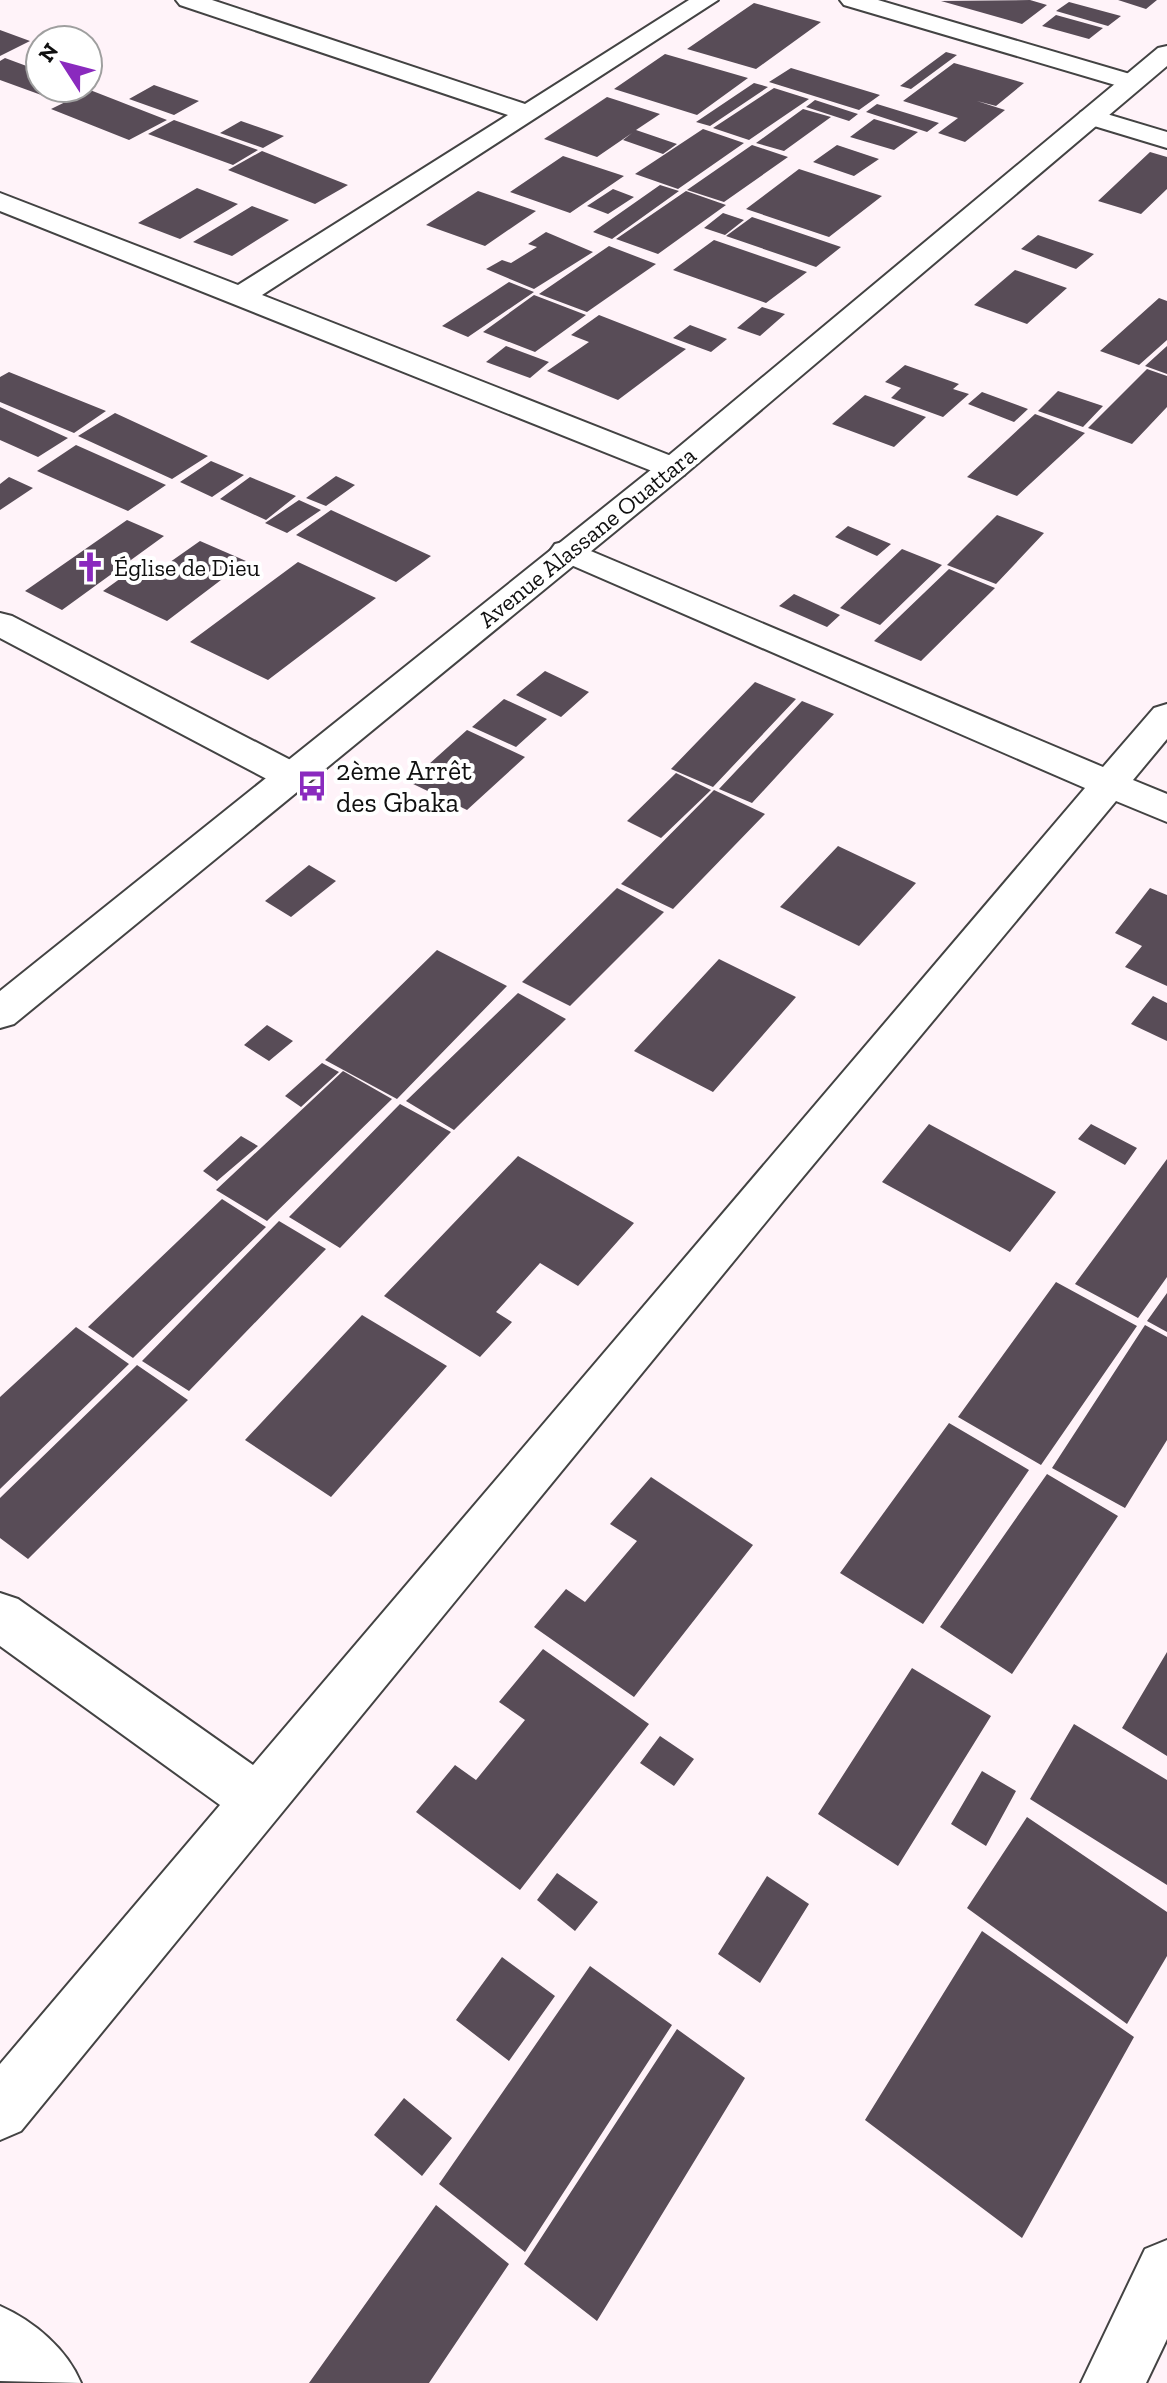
<svg xmlns="http://www.w3.org/2000/svg" width="1167" height="2383" viewBox="0 0 1167 2383" font-family="'Zilla Slab',serif">
  <style>
    .building { fill: #584c57 }
    .lines { fill: none; stroke-linecap: round; stroke-linejoin: round }
    .minor-casing { stroke: #434343; stroke-width: 4 }
    .tertiary-casing { stroke: #434343; stroke-width: 4 }
    .minor { fill: #fff; fill-rule: evenodd }
    .tertiary { fill: #fff; fill-rule: evenodd }
    .labels { text-anchor: middle; dominant-baseline: central; stroke-width: 8; stroke-linejoin: round; paint-order: stroke }
    .far-street-label { font-size: 24px; fill: #101010; stroke: #fff }
    .far-poi-label { font-size: 24px; fill: #101010; stroke: #fff; text-anchor: start }
    .poi-label { font-size: 28px; fill: #101010; stroke: #fff; text-anchor: start }
  </style>
  <rect width="100%" height="100%" fill="#fff3f9"/>
  <path class="building" d="M1030,0l17,5 -25,19 -81,-23z
    M1118,0h39l-11,9z
    M1069,2l52,14 -13,10 -52,-15z
    M754,3l67,19 -65,47 -69,-20z
    M1056,15l47,13 -14,11 -47,-13z
    M0,30l30,11 -30,15z
    M946,52l11,3 -46,34 -11,-3z
    M665,54l83,24 -51,37 -83,-26z
    M5,58l35,13v17h38l-23,12 -55,-20v-19z
    M954,63l70,20 -28,23 -19,-5 28,9 -40,32 -27,-9 20,-15 -55,-17z
    M791,68l89,27 -21,15 -90,-28z
    M754,83l14,4 -58,39 -14,-4z
    M154,85l45,16 -25,14 -45,-16z
    M774,88l35,11 -60,41 -36,-12z
    M90,90l77,30 -38,20 -78,-31z
    M607,97l53,17 -24,16 41,14 -14,10 -40,-14 9,-7 -35,24 -53,-18z
    M815,100l43,14 -9,7 -43,-14z
    M877,104l62,19 -12,9 -61,-20z
    M803,109l28,8 -47,34 -28,-8z
    M874,119l44,13 -24,18 -44,-13z
    M174,120l84,30 -25,15 -85,-31z
    M241,121l43,15 -21,12 -43,-15z
    M703,129l41,14 -66,46 -43,-15z
    M752,145l36,12 -64,45 -37,-12z
    M837,145l42,14 -25,17 -41,-14z
    M262,151l86,34 -33,19 -87,-34z
    M1150,152l17,5v32l-26,25 -43,-13z
    M563,156l61,20 -54,37 -60,-21z
    M799,169l83,27 -53,41 -83,-28z
    M660,185l19,6 -67,48 -19,-7z
    M197,188l41,16 -58,35 -42,-16z
    M613,189l21,8 -26,17 -21,-8z
    M478,191l58,20 -51,35 -59,-21z
    M686,191l40,14 -68,49 -42,-15z
    M252,206l37,14 -57,36 -39,-14z
    M723,213l21,7 -19,15 -21,-7z
    M752,217l89,30 -25,20 -90,-31z
    M546,232l47,20 -59,37 -48,-20 16,-9 9,3 26,-16 -9,-3z
    M1038,235l56,19 -18,15 -55,-20z
    M714,240l93,32 -41,31 -93,-33z
    M609,246l47,18 -69,48 -48,-18z
    M1015,270l52,18 -40,36 -53,-19z
    M509,282l25,10 -66,45 -26,-11z
    M534,295l52,20 -51,37 -52,-20z
    M1159,298l8,3v39l-28,25 -39,-14z
    M762,307l23,7 -25,22 -23,-8z
    M599,315l87,34 -68,51 -71,-29 42,-29 -18,-7z
    M690,325l37,14 -16,13 -38,-14z
    M506,346l43,16 -19,16 -44,-16z
    M1167,346v28l-22,-8z
    M905,365l54,19 -6,5 16,5 -26,23 -52,-19 10,-10 -16,-6z
    M1147,369l20,7v31l-35,37 -44,-16z
    M9,372l97,39 -32,22 -74,-31v-25z
    M1058,391l45,15 -20,21 -45,-16z
    M982,392l46,17 -14,13 -46,-18z
    M865,395l61,22 -32,30 -62,-23z
    M0,407l68,31 -30,19 -38,-17z
    M115,413l93,43 -36,23 -94,-43z
    M1035,414l50,19 -68,63 -50,-19z
    M76,445l90,40 -38,26 -91,-40z
    M211,461l33,14 -32,22 -32,-15z
    M336,476l19,9 -29,21 -20,-8z
    M9,477l24,11 -33,22v-26z
    M250,477l46,19 -30,24 -46,-21z
    M299,500l22,10 -34,23 -22,-10z
    M331,510l100,46 -35,26 -100,-47z
    M997,515l47,18 -48,51 -49,-19z
    M127,520l37,16 -102,74 -37,-19z
    M848,526l43,18 -14,12 -42,-19z
    M200,541l46,20 -79,60 -64,-30 43,-31 17,7z
    M902,549l40,16 -62,60 -40,-17z
    M298,562l78,36 -108,82 -78,-38z
    M949,569l46,19 -74,73 -47,-20z
    M794,594l46,21 -13,12 -48,-21z
    M545,671l44,21 -28,25 -45,-22z
    M755,682l41,17 -83,88 -42,-18z
    M504,699l43,20 -31,28 -44,-20z
    M802,701l32,13 -82,89 -33,-14z
    M467,730l58,27 -58,53 -58,-28z
    M676,773l35,17 -50,48 -34,-17z
    M714,790l51,24 -92,95 -52,-25z
    M838,846l78,37 -57,63 -79,-39z
    M309,865l27,16 -45,36 -26,-16z
    M617,888l47,24 -94,94 -48,-24z
    M1150,888l17,7v91l-42,-19 17,-21 -27,-13z
    M437,950l70,36 -110,113 -72,-39z
    M719,959l77,38 -83,95 -79,-41z
    M518,993l48,26 -112,111 -48,-29z
    M1153,996l14,7v38l-36,-17z
    M267,1025l26,16 -24,20 -25,-16z
    M322,1063l17,9 -38,35 -16,-11z
    M343,1071l49,28 -125,122 -51,-31z
    M400,1104l51,28 -111,116 -51,-31z
    M929,1124l127,68 -46,60 -128,-70z
    M1091,1124l46,24 -12,17 -47,-26z
    M241,1136l17,10 -41,35 -14,-10z
    M518,1156l116,67 -56,63 -38,-23 -44,49 16,10 -32,35 -96,-61z
    M1167,1159v118l-29,41 -63,-34z
    M222,1199l44,28 -133,131 -45,-31z
    M279,1221l47,28 -137,142 -47,-30z
    M1056,1282l81,44 -96,139 -83,-48z
    M1167,1293v39l-20,-11z
    M362,1315l85,51 -116,131 -86,-57z
    M1145,1325l22,12v103l-42,68 -73,-40z
    M76,1327l53,37 -129,125v-92z
    M137,1365l51,35 -160,159 -28,-21v-40z
    M949,1423l80,47 -106,154 -83,-51z
    M1047,1474l71,42 -106,158 -72,-47z
    M651,1477l102,68 -119,152 -100,-70 32,-38 19,13 52,-61 -27,-17z
    M543,1649l106,75 -129,166 -104,-78 39,-47 21,15 49,-60 -26,-18z
    M1167,1652v104l-45,-28z
    M912,1668l79,48 -93,150 -80,-52z
    M1074,1724l93,56v105l-137,-86z
    M660,1736l34,23 -20,27 -34,-23z
    M982,1771l34,20 -30,55 -35,-22z
    M1027,1817l140,95v44l-40,68 -160,-116z
    M557,1873l41,29 -23,29 -38,-31z
    M767,1876l42,28 -49,79 -42,-29z
    M982,1931l152,106 -112,201 -157,-118z
    M502,1957l53,39 -46,65 -53,-41z
    M590,1966l82,59 -147,227 -86,-68z
    M677,2029l68,49 -148,243 -73,-57z
    M404,2098l48,40 -30,38 -48,-41z
    M436,2205l73,59 -80,119h-120z"/>
  <g class="lines">
    <g class="minor-casing">
      <path id="minor" d="M176,0h36l313,104 164,-104h29l-456,295 422,166 5,7 -5,7 -11,3 -11,-3 -662,-264v-18l238,92 270,-170 -328,-110z
        M840,0h38l262,77 4,5 -4,5h-18l-278,-82z
        M1090,109l77,23v16l-86,-26 -4,-5 4,-5z
        M567,541l536,226 51,-59 13,-4v35l-34,41 34,14v28l-51,-21 -333,400 -762,930 -21,9v-76l220,-259 -220,-159v-53l18,6 235,166 832,-977 -530,-230 -5,-7 5,-7z
        M0,613l12,3 294,152 6,9 -6,9 -13,3 -13,-3 -280,-148z
        M1167,2240v99l-21,44h-65l64,-134z
        M0,2306c34,15 67,43 81,77l-81,-2z"/>
    </g>
    <g class="tertiary-casing">
      <path id="tertiary" d="M1167,46v20l-483,409 -670,549 -14,4v-37l662,-530 496,-413z"/>
    </g>
    <use href="#minor" class="minor"/>
    <use href="#tertiary" class="tertiary"/>
  </g>
  <defs>
    <g id="church-bare" transform="scale(2.4)"><path d="M-1.2-6h2.4v3.5h3.3v2.4h-3.3V6h-2.4V-.1h-3.3v-2.4h3.3Z" fill="#8a2abe" stroke="#fff" stroke-width="2.5" paint-order="stroke"/></g>
    <g id="bus-bare" transform="scale(2.4)"><path d="M-5-6H5V4H4V6H2V4H-2V6H-4V4H-5ZM-3.5-4V0h7V-4ZM-3.5 1.2v1.5H-2V1.2ZM2 1.2v1.5H3.5V1.2Z" fill="#8a2abe" stroke="#fff" stroke-width="2.5" paint-order="stroke"/></g>
  </defs>
  <g fill-rule="evenodd">
    <use href="#church-bare" x="90" y="567"/>
    <use href="#bus-bare" x="312" y="786"/>
  </g>
  <g class="labels">
    <g class="far-street-label">
      <text transform="translate(587 537) rotate(-39)">Avenue Alassane Ouattara</text>
    </g>
    <g class="far-poi-label">
      <text x="114" y="567">Église de Dieu</text>
    </g>
    <g class="poi-label">
      <text x="336" y="770">2ème Arrêt<tspan x="336" dy="32">des Gbaka</tspan></text>
    </g>
  </g>
  <g transform="translate(64 64) rotate(306)"><circle r="38" fill="#ffffff" stroke="#9f9f9f" stroke-width="2"/>
  <path d="M0-6L14 30L0 20L-14 30Z" fill="#8a2abe"/>
  <text y="-12" font-size="22" font-weight="bold" text-anchor="middle" fill="#101010">N</text>
  </g>
</svg>
